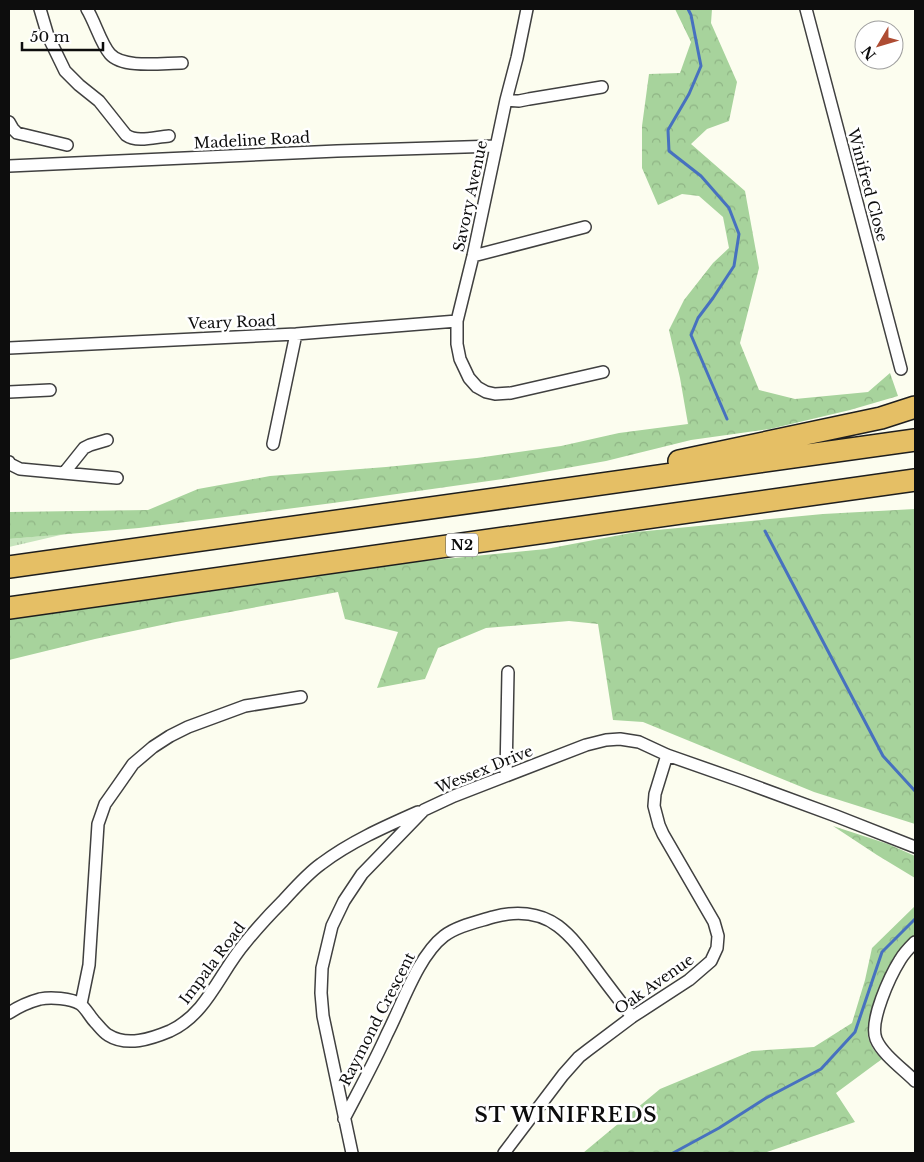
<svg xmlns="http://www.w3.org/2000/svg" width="924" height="1162" viewBox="0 0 924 1162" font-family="'Libre Baskerville',serif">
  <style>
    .grass { fill: url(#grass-tufts) }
    .forest { fill: url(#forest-crowns) }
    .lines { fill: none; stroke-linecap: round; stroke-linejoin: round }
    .stream { stroke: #4771bf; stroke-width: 3 }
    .street-casing { stroke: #404040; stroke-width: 14 }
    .highway-casing { stroke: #1e1e1e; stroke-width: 24 }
    .street { stroke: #fff; stroke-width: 11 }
    .highway { stroke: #e5bf65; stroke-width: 21 }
    .labels { text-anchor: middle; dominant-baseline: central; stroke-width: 5; stroke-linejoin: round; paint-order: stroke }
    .shield { fill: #fff; stroke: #565656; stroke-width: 1 }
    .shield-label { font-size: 14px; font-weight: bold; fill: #0d0d0d }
    .street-label { font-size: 15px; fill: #0d0d0d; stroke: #fff }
    .district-label { font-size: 20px; font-weight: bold; letter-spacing: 1px; fill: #0d0d0d; stroke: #fff }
  </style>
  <defs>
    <pattern id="grass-tufts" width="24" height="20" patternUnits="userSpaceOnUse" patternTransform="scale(1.25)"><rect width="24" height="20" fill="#c6e4bc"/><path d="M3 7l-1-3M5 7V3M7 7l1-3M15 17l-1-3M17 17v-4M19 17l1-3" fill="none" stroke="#a9c2a0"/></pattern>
    <pattern id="forest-crowns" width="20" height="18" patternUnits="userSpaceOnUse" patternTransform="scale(1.25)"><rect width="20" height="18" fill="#a7d39c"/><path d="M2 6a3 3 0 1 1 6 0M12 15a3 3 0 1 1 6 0" fill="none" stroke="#8fb485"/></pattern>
  </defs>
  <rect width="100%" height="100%" fill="#fcfdef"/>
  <path class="grass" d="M65,534l-56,13v-8z"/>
  <path class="forest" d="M675,9h37l-1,14 26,59 -8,39 -22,8 -16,15 54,47 14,77 -19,75 19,47 36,9 73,-7 22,-19 8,23 -48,14 -80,19 -79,11 -85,21 -96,17 -177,25 -194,25 -130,11v-27l139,-2 50,-21 72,-13 116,-9 91,-9 84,-12 58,-13 69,-9 -8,-46 -11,-48 15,-30 29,-37 16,-15 -6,-31 -24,-21 -17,-2 -24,11 -16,-37v-42l7,-52 31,-1 11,-31z
    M915,509v315l-101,-32 -171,-70 -30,-2 -15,-96 -29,-3 -83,7 -48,20 -13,31 -48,9 21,-56 -53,-13 -7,-27 -162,30 -81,17 -86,21v-43l354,-50 183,-18 90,-17 187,-18z
    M833,826l55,18 27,12v22l-38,-23z
    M915,906v30c-11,8 -20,21 -27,33 -6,12 -22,54 -20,67 2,10 7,16 14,23l-46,34 19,29 -91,31h-181l77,-64 92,-38 62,-4 38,-24 13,-43 7,-32z"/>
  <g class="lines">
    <path class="stream" d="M688,9l3,6 10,51 -12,28 -21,36 1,21 32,25 28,32 10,26 -5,32 -21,32 -15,20 -7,17 36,84
      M765,531l118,225 32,35
      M673,1153l46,-25 47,-30 55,-29 34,-37 27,-80 33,-33"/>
    <g class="street-casing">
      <path id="street" d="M40,9l8,27 17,35 14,14 20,16 27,34c11,8 29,2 43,1
        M87,9c8,13 14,35 23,45 13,15 53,9 72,9
        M527,9l-10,49 -11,42 -33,156 -16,65v23l3,15 9,19 8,9 9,5 9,2 16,-1 92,-21
        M806,9l95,360
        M506,100l13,1 10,-2 73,-12
        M9,122l4,7 4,4 50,12
        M9,166l328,-15 159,-5
        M473,256l112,-29
        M9,348l287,-14 161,-13
        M9,392l41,-2
        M273,444l23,-110
        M9,462l1,2 10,5 97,9
        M64,473l20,-25 6,-3 17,-5
        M506,775l2,-103
        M915,942c-5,5 -11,11 -15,18 -10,16 -31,61 -24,79 6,15 27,30 39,42
        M81,1004l8,-39 9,-141 7,-20 12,-17 16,-23 20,-17 17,-11 18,-9 57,-21 56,-9
        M9,1013c9,-6 20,-11 31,-14 10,-2 31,-1 40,5 6,4 10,13 15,18 4,4 8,10 13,13 19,12 43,4 62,-4 37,-17 50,-59 75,-88 12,-15 25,-29 38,-42 12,-13 24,-27 38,-37 29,-22 63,-37 97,-52
        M344,1119c15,-29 30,-56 43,-85 15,-29 31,-78 57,-98 13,-10 33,-14 49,-19 22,-6 46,-5 65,9 16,12 28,30 40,46 11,15 23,30 34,45
        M352,1153l-29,-137 -2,-23 1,-25 10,-42 12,-25 18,-27 62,-64 30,-14 132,-51 20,-5 14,-1 19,3 28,13 74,26 95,35 79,31
        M504,1153l59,-78 16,-18 9,-7 44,-33 57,-37 22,-19 6,-13 1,-12 -4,-14 -51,-88 -4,-9 -5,-19 1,-12 12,-39"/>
    </g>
    <g class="highway-casing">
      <path id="highway" d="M679,461l202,-43 34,-11
        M9,567l906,-127
        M9,608l906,-128"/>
    </g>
    <use href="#street" class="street"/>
    <use href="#highway" class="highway"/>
  </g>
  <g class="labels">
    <rect class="shield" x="446" y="533.5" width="32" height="23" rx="4"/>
    <g class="shield-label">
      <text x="462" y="545">N2</text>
    </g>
    <g class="street-label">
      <text transform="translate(252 140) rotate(-3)">Madeline Road</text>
      <text transform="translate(868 185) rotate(75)">Winifred Close</text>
      <text transform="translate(470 196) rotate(-78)">Savory Avenue</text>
      <text transform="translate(232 322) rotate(-2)">Veary Road</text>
      <text transform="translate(484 769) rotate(-22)">Wessex Drive</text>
      <text transform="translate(212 963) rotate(-53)">Impala Road</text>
      <text transform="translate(654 984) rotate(-35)">Oak Avenue</text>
      <text transform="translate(377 1019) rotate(-63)">Raymond Crescent</text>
    </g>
    <g class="district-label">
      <text x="566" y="1115">ST WINIFREDS</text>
    </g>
  </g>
  <rect width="924" height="1162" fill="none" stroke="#0d0d0d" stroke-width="20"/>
  <g transform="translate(879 45) rotate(232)"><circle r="24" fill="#ffffff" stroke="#9e9e9e"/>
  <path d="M0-4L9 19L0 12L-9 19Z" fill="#ae4c33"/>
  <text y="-8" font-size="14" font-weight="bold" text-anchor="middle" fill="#0d0d0d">N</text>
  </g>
  <path d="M22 42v8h81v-8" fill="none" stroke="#0d0d0d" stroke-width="2.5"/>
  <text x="30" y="42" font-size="15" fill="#0d0d0d" stroke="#ffffff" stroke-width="4" paint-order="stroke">50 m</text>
</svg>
